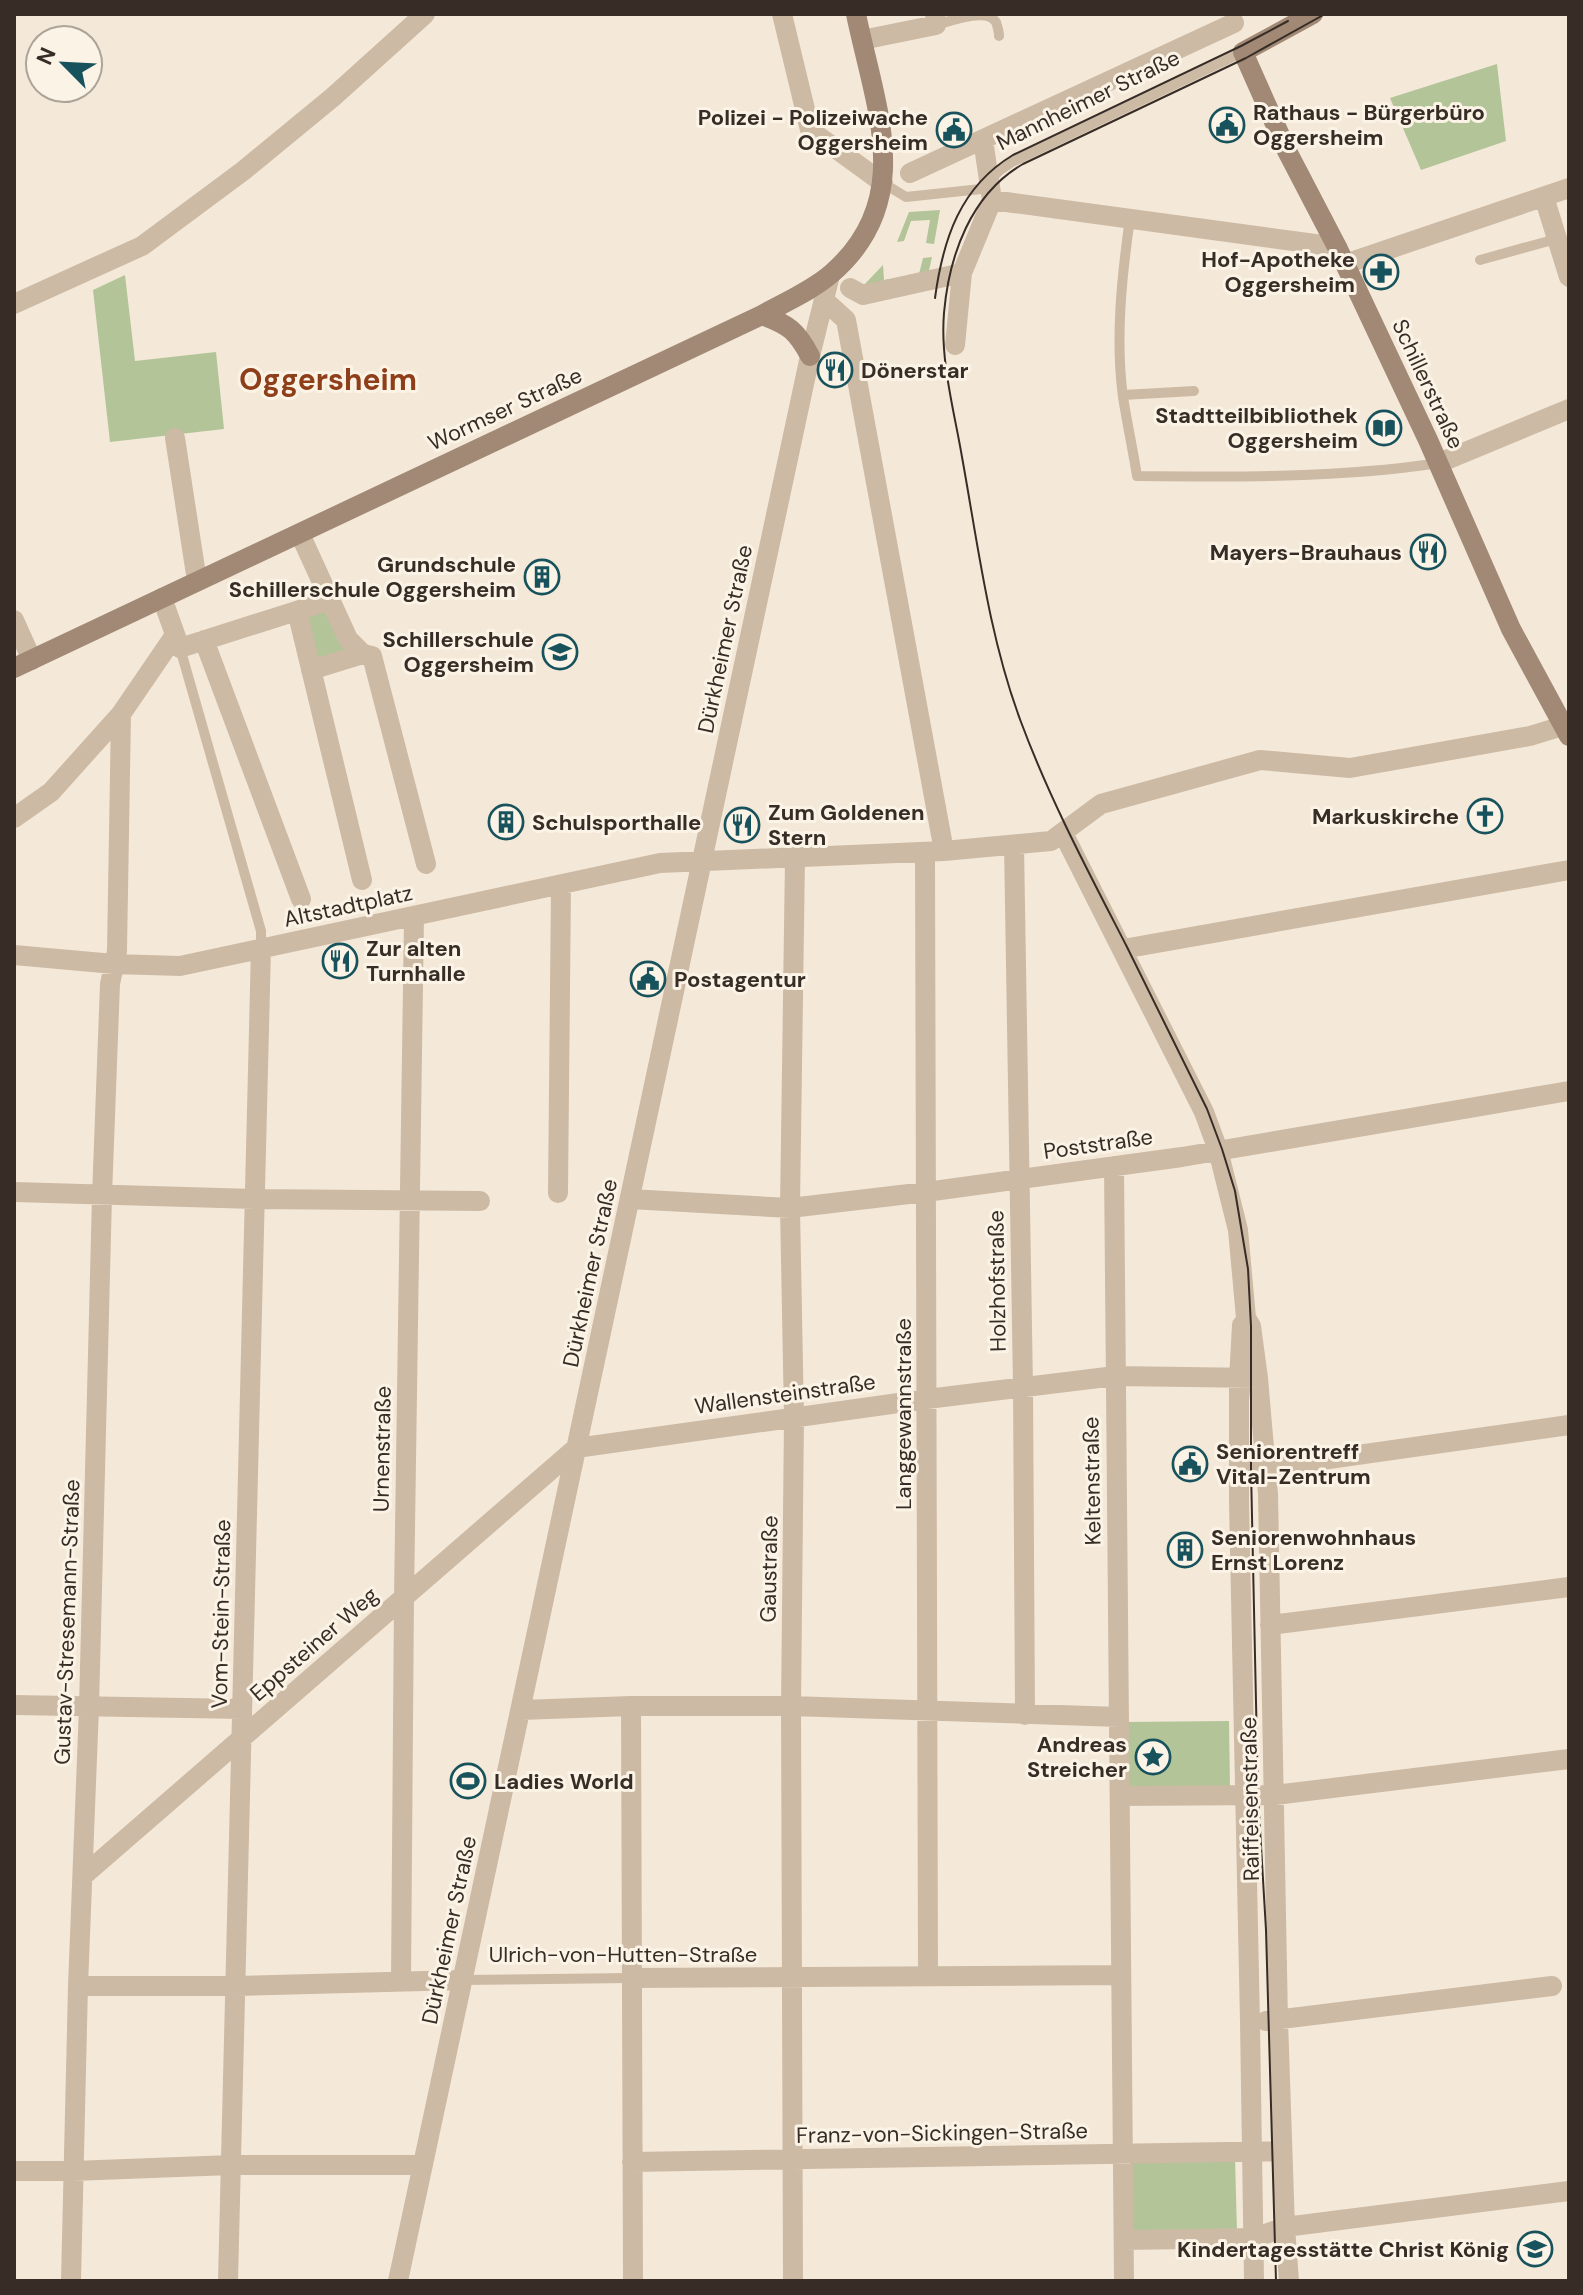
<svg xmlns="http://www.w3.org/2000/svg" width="1583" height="2295" viewBox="0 0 1583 2295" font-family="'DM Sans',sans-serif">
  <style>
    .green { fill: #b2c498 }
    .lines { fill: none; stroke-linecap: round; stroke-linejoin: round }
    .lane { stroke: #cdbaa4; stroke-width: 10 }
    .street { stroke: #cdbaa4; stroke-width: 20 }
    .secondary { stroke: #a18975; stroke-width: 20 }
    .tram { stroke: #372d26; stroke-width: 2 }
    .labels { text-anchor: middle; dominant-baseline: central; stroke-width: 6; stroke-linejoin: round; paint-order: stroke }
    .street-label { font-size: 22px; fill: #372d26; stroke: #fbf3e6 }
    .poi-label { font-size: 22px; font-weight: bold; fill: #372d26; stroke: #fbf3e6; text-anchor: start }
    .district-label { font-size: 30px; font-weight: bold; fill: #8e3e18; stroke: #fbf3e6 }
  </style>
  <rect width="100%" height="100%" fill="#f4e9d9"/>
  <path class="green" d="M1497,64l9,77 -85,29 -31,-72z
    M940,210l-6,34 -8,-1 4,-23 -19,1 -7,20 -7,1 12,-30z
    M932,257l-4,18 -66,12 21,-22 1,15 35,-6 4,-16z
    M125,275l10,86 81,-9 8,77 -114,13 -17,-152z
    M331,600l32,54 -52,16 -14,-59z
    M1229,1721l1,68 -104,1 -1,-68z
    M1235,2157l2,75 -107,2v-74z"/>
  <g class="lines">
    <path class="lane" d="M936,25c14,-4 51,-18 60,-3 1,3 3,11 3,14
      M883,183l23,14 75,-8 18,-18 13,-9 231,-110
      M1130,218c-8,57 -15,120 -7,179 4,26 10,53 14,79 99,1 204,2 302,-13
      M1480,260l76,-21
      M1123,395l71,-4
      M180,648l81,283v17
      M463,1980l168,-2"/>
    <path class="street" d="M782,14l28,116 73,53
      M862,40l74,-15 -1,-11
      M910,173l324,-150
      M1544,197l25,80
      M992,200l345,47
      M1345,264l224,-76
      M850,288l13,7 99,-22
      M824,300l22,20 98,531
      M14,304l128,-58 101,-75 90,-74 92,-83
      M955,345l7,-72 30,-73 -9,-60
      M175,438l22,143
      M1439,463l130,-54
      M300,534l48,105 15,15 9,2 54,208
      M162,598l18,50 151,-48
      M297,611l65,269
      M14,620l18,40
      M204,640l97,259
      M311,670l52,-16
      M14,818l37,-26 70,-78 54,-79
      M1063,833l141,279 14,38 20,80 8,88 5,8 7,52 10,116 10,526 7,207 4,54
      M1014,845l9,541 2,329
      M925,852l3,1124
      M1123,949l446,-79
      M14,955l100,9 66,2 480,-103 284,-12 107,-10 50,-37 159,-44 90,8 180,-32 39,-12
      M1114,1166l10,1115
      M14,1192l241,7 225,2
      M558,1193l3,-308
      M630,1199l160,9 136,-16 256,-35 387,-66
      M1242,1325l-3,54v123l11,520 4,259
      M1252,1470l317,-45
      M1270,1625l299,-38
      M14,1705l228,4
      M631,1706l2,575
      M521,1710l110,-4h160l328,11
      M1120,1796l155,-1 294,-36
      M83,1876l493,-428 351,-49 188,-23 143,2
      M631,1978l490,-3
      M401,1982l3,-385 10,-680
      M78,1986h157l228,-6
      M1266,2021l286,-35
      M632,2162l650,-11
      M14,2171h59l158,-6h192
      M1124,2240l130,-2 31,-11 284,-36
      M71,2281l7,-295 11,-279 13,-511 8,-212 7,-33 4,-237
      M228,2281l33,-1333
      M398,2281l412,-1925 20,-81
      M793,2281l-2,-575 3,-289 -4,-209 5,-351"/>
    <path class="secondary" d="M1313,14l-70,38 44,99 50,96 91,193 83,189 58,107
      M762,315c27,10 35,16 48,41
      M14,668l748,-353c23,-13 49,-24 69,-41 86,-74 44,-167 25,-260"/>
    <path class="tram" d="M935,298c8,-59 25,-111 78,-143l228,-109 47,-25
      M1276,2281l-10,-351 -8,-135 -7,-325v-144l-3,-57 -13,-78 -13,-42 -15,-40c-27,-54 -53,-108 -80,-162 -38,-74 -77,-147 -106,-225 -32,-85 -43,-177 -59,-265 -8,-47 -22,-97 -18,-144 5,-58 27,-119 79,-149l223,-106 79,-44"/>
  </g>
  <defs>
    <g id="civic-ring" transform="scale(1.8)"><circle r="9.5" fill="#fbf3e6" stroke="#18535d" stroke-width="1.5"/><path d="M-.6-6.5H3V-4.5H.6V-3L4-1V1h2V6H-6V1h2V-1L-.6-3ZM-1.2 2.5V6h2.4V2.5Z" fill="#18535d"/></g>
    <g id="pharmacy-ring" transform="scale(1.8)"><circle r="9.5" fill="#fbf3e6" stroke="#18535d" stroke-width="1.5"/><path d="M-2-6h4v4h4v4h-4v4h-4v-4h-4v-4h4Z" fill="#18535d"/></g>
    <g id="restaurant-ring" transform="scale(1.8)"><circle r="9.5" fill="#fbf3e6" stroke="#18535d" stroke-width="1.5"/><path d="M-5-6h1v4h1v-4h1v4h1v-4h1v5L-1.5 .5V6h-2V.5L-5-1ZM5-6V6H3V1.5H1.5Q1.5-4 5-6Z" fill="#18535d"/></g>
    <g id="library-ring" transform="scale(1.8)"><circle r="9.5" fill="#fbf3e6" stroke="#18535d" stroke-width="1.5"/><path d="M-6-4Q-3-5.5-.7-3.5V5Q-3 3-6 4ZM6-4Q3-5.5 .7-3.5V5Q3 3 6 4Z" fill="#18535d"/></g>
    <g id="building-ring" transform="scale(1.8)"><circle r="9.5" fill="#fbf3e6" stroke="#18535d" stroke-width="1.5"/><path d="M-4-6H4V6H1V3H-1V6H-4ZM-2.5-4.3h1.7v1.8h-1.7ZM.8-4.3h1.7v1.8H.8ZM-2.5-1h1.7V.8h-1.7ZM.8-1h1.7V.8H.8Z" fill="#18535d"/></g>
    <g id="school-ring" transform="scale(1.8)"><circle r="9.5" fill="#fbf3e6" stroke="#18535d" stroke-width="1.5"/><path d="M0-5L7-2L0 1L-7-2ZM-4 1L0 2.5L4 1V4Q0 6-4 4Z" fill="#18535d"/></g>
    <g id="church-ring" transform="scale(1.8)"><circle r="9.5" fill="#fbf3e6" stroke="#18535d" stroke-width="1.5"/><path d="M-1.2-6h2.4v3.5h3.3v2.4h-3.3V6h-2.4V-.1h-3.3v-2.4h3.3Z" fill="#18535d"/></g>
    <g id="sight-ring" transform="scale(1.8)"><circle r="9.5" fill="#fbf3e6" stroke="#18535d" stroke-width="1.5"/><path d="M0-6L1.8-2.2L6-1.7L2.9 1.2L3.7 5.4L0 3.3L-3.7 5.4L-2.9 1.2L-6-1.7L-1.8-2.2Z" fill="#18535d"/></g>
    <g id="stadium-ring" transform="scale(1.8)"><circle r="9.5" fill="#fbf3e6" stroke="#18535d" stroke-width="1.5"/><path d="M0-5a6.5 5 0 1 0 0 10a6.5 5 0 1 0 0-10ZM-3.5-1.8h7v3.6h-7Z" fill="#18535d"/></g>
  </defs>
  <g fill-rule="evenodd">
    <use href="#civic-ring" x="1227" y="125"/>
    <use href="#civic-ring" x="954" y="130"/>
    <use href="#pharmacy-ring" x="1381" y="272"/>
    <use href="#restaurant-ring" x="835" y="370"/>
    <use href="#library-ring" x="1384" y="428"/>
    <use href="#restaurant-ring" x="1428" y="552"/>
    <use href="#building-ring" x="542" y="577"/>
    <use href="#school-ring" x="560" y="652"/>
    <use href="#church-ring" x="1485" y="816"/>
    <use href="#building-ring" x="506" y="822"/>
    <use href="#restaurant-ring" x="742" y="825"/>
    <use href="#restaurant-ring" x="340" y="961"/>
    <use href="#civic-ring" x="648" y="979"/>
    <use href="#civic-ring" x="1190" y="1464"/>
    <use href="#building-ring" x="1185" y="1550"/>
    <use href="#sight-ring" x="1153" y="1757"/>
    <use href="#stadium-ring" x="468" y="1781"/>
    <use href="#school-ring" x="1535" y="2249"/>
  </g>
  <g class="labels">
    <g class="street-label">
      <text transform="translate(1088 100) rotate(-26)">Mannheimer Straße</text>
      <text transform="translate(1428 384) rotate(65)">Schillerstraße</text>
      <text transform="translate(505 409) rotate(-25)">Wormser Straße</text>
      <text transform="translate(725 639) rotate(-78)">Dürkheimer Straße</text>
      <text transform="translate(348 906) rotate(-12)">Altstadtplatz</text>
      <text transform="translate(1098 1144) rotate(-8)">Poststraße</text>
      <text transform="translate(590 1273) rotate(-78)">Dürkheimer Straße</text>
      <text transform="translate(997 1281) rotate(-91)">Holzhofstraße</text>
      <text transform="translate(785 1394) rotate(-8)">Wallensteinstraße</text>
      <text transform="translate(903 1414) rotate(-90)">Langgewannstraße</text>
      <text transform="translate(382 1449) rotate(-89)">Urnenstraße</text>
      <text transform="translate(1092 1481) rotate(-91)">Keltenstraße</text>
      <text transform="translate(769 1569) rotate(-89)">Gaustraße</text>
      <text transform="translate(221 1614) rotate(-89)">Vom-Stein-Straße</text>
      <text transform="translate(67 1622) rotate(-88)">Gustav-Stresemann-Straße</text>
      <text transform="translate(314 1644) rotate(-41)">Eppsteiner Weg</text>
      <text transform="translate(1250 1799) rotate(-91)">Raiffeisenstraße</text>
      <text transform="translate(449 1930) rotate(-78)">Dürkheimer Straße</text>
      <text x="623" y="1954">Ulrich-von-Hutten-Straße</text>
      <text transform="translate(942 2133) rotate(-1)">Franz-von-Sickingen-Straße</text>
    </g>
    <g class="poi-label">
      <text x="1253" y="112">Rathaus - Bürgerbüro<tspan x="1253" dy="25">Oggersheim</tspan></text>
      <text x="928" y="117" text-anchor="end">Polizei - Polizeiwache<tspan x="928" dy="25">Oggersheim</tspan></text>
      <text x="1355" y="259" text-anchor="end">Hof-Apotheke<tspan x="1355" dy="25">Oggersheim</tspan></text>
      <text x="861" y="370">Dönerstar</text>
      <text x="1358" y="415" text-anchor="end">Stadtteilbibliothek<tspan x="1358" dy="25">Oggersheim</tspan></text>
      <text x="1402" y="552" text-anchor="end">Mayers-Brauhaus</text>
      <text x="516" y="564" text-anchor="end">Grundschule<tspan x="516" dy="25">Schillerschule Oggersheim</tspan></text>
      <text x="534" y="639" text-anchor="end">Schillerschule<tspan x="534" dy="25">Oggersheim</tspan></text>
      <text x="768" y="812">Zum Goldenen<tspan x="768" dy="25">Stern</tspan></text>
      <text x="1459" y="816" text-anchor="end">Markuskirche</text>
      <text x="532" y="822">Schulsporthalle</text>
      <text x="366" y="948">Zur alten<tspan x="366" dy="25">Turnhalle</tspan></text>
      <text x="674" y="979">Postagentur</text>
      <text x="1216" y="1451">Seniorentreff<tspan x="1216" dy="25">Vital-Zentrum</tspan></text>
      <text x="1211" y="1537">Seniorenwohnhaus<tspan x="1211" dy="25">Ernst Lorenz</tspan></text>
      <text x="1127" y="1744" text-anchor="end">Andreas<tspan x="1127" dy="25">Streicher</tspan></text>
      <text x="494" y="1781">Ladies World</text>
      <text x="1509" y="2249" text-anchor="end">Kindertagesstätte Christ König</text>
    </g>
    <g class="district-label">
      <text x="328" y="379">Oggersheim</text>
    </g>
  </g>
  <rect width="1583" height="2295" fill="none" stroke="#372d26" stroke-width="32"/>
  <g transform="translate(64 64) rotate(294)"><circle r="38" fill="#fbf3e6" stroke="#ada499" stroke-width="2"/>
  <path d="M0-6L14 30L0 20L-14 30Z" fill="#18535d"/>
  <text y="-12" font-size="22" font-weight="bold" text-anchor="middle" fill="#372d26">N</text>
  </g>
</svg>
